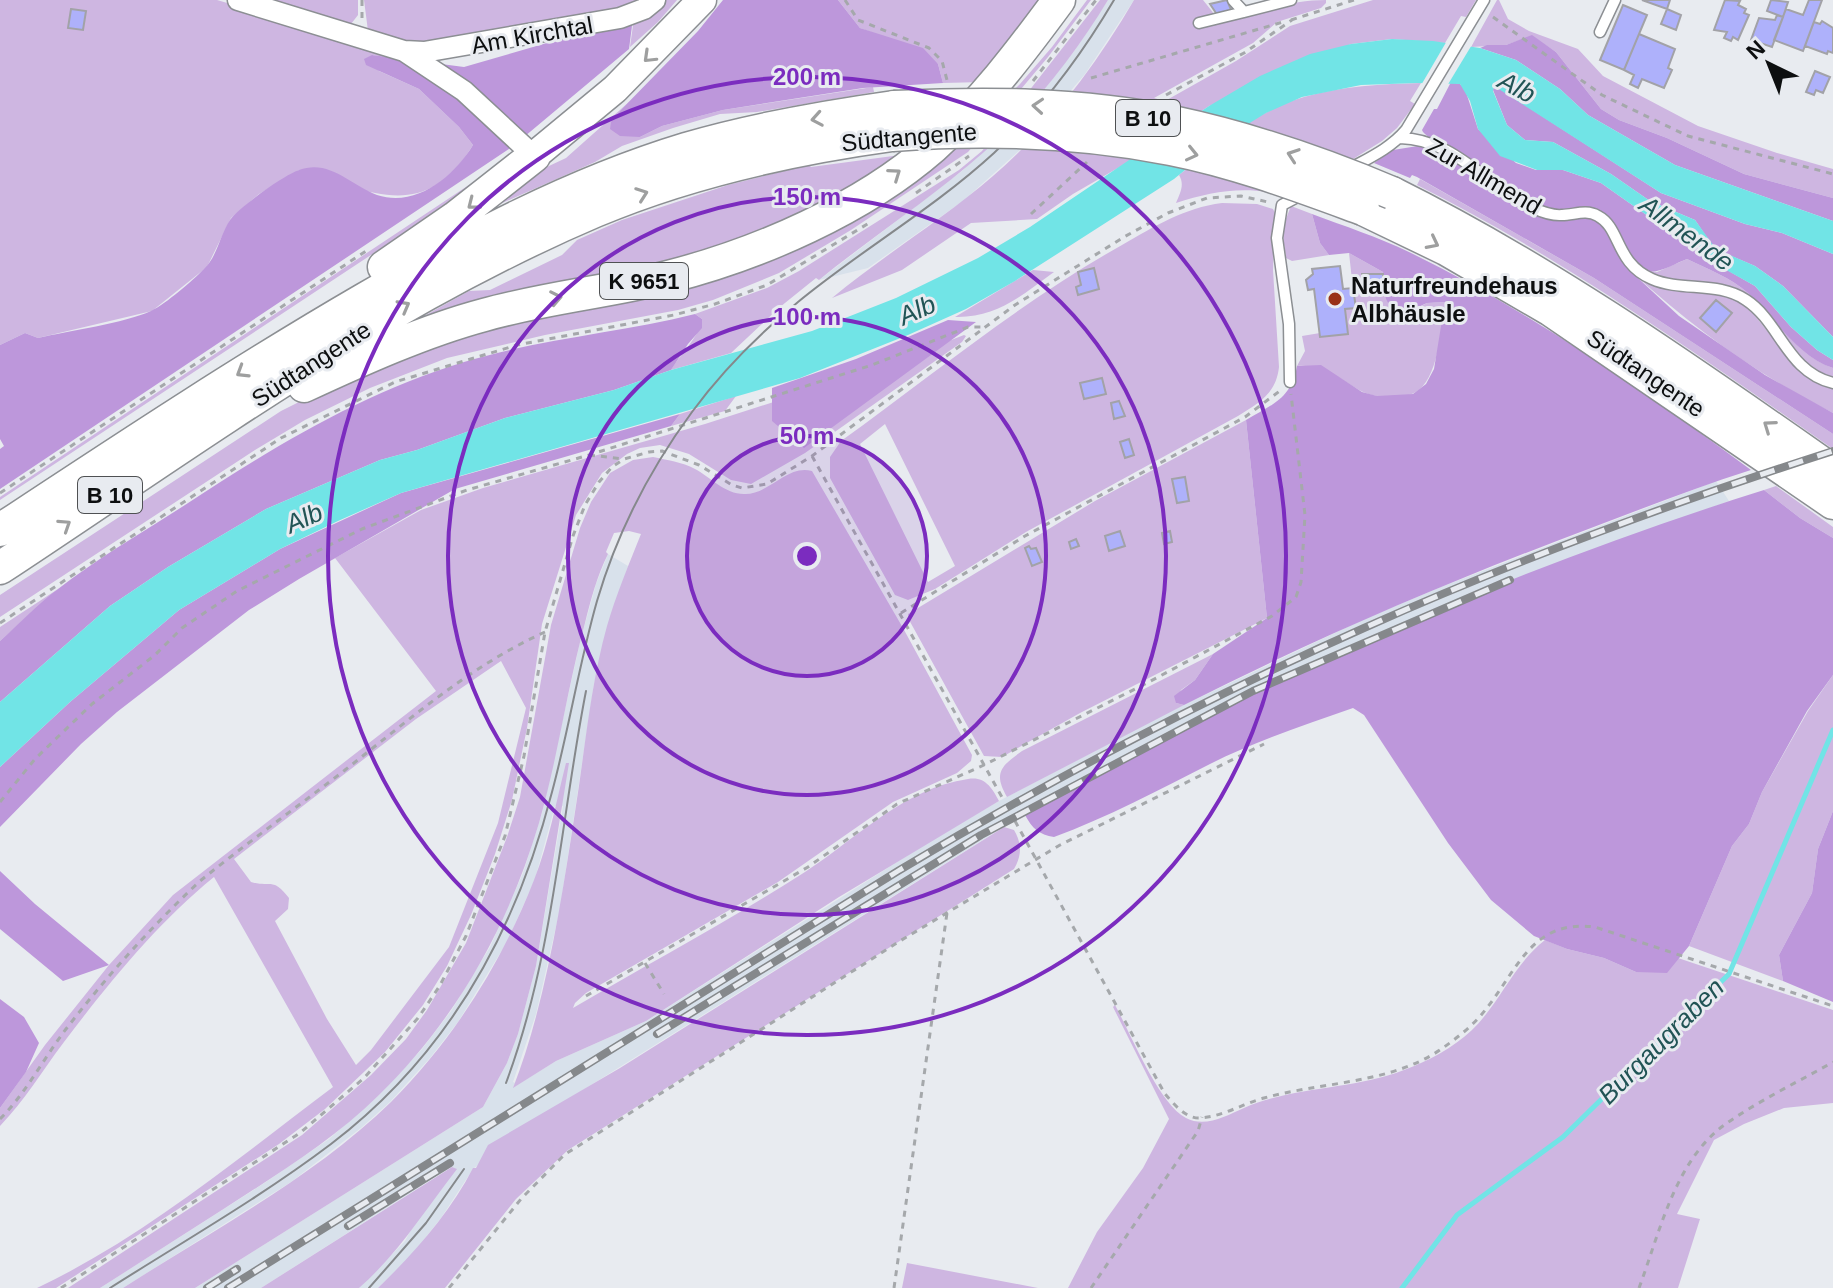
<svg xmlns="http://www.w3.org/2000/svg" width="1833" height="1288" viewBox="0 0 1833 1288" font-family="Arial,sans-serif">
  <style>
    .built { fill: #d8e1eb }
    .green { fill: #ceb6e1; fill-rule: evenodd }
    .forest { fill: #bd97db }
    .water { fill: #71e4e6 }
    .pier { fill: #e8ebf0 }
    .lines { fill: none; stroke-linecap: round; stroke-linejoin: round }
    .stream { stroke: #71e4e6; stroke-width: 5 }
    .building { fill: #aeb1fb; stroke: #a2a2a7; stroke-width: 2 }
    .service-casing { stroke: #8c8f93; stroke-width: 13 }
    .minor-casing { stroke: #8c8f93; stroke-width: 23 }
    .secondary-casing { stroke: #8c8f93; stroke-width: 31 }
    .trunk-casing { stroke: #8c8f93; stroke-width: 35 }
    .path { stroke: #a5a8ab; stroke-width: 3; stroke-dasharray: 6 6; stroke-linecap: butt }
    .service { stroke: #fff; stroke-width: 10 }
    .minor { stroke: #fff; stroke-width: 20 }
    .secondary { stroke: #fff; stroke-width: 28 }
    .trunk { stroke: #fff; stroke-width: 32 }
    .tram { stroke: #85888b; stroke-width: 2 }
    .rail-casing { stroke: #85888b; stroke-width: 8 }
    .rail { stroke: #e8ebf0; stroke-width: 5; stroke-dasharray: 15; stroke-linecap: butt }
    .trunk-bridge-casing { stroke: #8c8f93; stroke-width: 35; stroke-linecap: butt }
    .trunk-bridge { stroke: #fff; stroke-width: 32 }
    .oneway { stroke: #9e9f9f }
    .ring { fill: none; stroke: #7b2cbf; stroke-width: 4 }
    .poi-dot { fill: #993116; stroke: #e8ebf0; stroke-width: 3 }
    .labels { text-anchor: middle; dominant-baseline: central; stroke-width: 6; stroke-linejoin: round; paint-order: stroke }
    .shield { fill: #e8ebf0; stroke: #4f5153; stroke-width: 2 }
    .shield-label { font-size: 22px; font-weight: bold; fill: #0d0f10 }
    .street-label { font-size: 24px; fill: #0d0f10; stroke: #e8ebf0 }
    .poi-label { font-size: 24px; font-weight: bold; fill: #0d0f10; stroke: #e8ebf0; text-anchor: start }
    .water-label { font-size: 26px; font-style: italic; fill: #215455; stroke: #e8ebf0 }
    .centre { fill: #7b2cbf; stroke: #e8ebf0; stroke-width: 4 }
    .ring-label { font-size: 24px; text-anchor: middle; font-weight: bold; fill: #7b2cbf; stroke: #e8ebf0; stroke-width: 6; stroke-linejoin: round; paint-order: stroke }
  </style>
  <rect width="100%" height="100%" fill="#e8ebf0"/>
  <path class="built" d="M1108,0h26l-49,74 -65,76 -57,51 -95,67 -49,12 143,-109 73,-70 40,-51z
    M1716,481l13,20 -219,80 -132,56 -115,52 -253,134 -467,292 -70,54 -32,49 -32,40 -31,30h-19l46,-47 8,-15 43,-57 -4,-2 -12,7 -179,114h-66l288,-181 24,-44 11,-29 18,-68 27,-160h-8l-20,73 -28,63 -49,80 -28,36 -40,44 -29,26 -70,54 -168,106h-23l166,-106 63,-43 49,-43 44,-47 29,-38 39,-64 33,-74 19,-60 38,-171 16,-58 12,-30 20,12 -20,59 -14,59 -34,225 -24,105 -23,68 2,1 -1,4 42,-26 90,-40 278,-176 75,-44 172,-90 191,-91 79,-33z"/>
  <path class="green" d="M0,0h217l161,47 6,10 -12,-2 7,16 40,18 40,38 14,18c-49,80 -103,46 -174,25l-40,24 -28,24 -24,49 -55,44 -114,27 -13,-5 -25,12z
    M271,0h87v15l-7,9z
    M364,0h281l-7,7 -228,38 -42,-14z
    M660,0h17l-19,22 -28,25 4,-29z
    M838,0h216l-71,82 -40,1 -5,-19 -51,-26 -27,-10z
    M1087,0h4l-43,57 -80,95 -117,78 -72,43 -66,27 -35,10 -133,25 -98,23 -77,30 -65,32 -50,30 -255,167v-22l281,-184 76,-38 119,-43 151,-28 69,-15 50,-17 58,-25 107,-61 31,-23 78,-77 32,-37z
    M1100,0h8c-34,56 -75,108 -124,152 -52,46 -111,84 -165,128l-3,-2 -36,29 -49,46 -60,17c8,-14 31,-37 31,-51l-7,-5 72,-26 32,-17 160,-101 23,-19z
    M1134,0h69l16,20c34,-7 72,-20 107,-20v3l-5,5 -44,14 -24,21 -99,55 11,3 71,-40 54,-35 83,-26h103l-10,17 -5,-1 -16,27 -53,-4 -41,5 -142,62 -86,59 -50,29 -36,25 -66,4 -69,47 -70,28c52,-43 110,-78 161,-122 57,-49 103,-111 141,-176z
    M1497,0h2l9,19 21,12 49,18 25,27 95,50 79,27 56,16v29l-89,-24 -77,-36 -48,-18 -18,-11 -45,-57 -24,-16 -26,9 -35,2z
    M1421,83l-11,18 5,3 -18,24 -15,13 -37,23 -146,7 69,21c-33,-5 -61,1 -92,11 4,-10 9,-18 3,-28 37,-30 78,-65 125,-78 38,-11 78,-13 117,-14z
    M873,87l1,5 -117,20 -37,2 -47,14 -51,18 -27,16 -102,45 41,-34 32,-15 64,-57 -13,13 23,23 22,-11 61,-16z
    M908,154l-32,21 -146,73 -313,72 52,-29 21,-1 72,-35 15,-15 45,-20 106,-35 81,-20 2,2z
    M508,159l-75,55 -433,286v-3z
    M1420,179l174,99 239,156v15c-135,-94 -268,-190 -416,-264z
    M1222,203l35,1 16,5 2,4 -2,57 6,97c-3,27 -20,36 -41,49l-212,116 -91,57 -27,11 -13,-5 -65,-117v-21l11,-16c93,-67 181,-140 281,-196 33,-19 62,-37 100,-42zM885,424l70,142 -27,16 -68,-138z
    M1291,206l21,8 8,29 9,12 -37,6 -6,-3 -4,-29z
    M1349,253l34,19 1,24 34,12 9,-5 18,-1c-4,25 -6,79 -31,91 -5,3 -13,3 -18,4 -12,1 -26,-1 -37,-7 -20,-12 -37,-26 -62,-24l8,-15 -3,-15 18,-3 1,4 26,-4 -2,-24 10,-2z
    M1687,259c21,10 44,19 61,34 28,25 49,63 85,75v12l-16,-8 -14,-11 -45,-55 -66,-22 -32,-6 -17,-8 14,2z
    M1033,270l21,2c-33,24 -57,46 -99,45z
    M1634,274c30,16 65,11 96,23 22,9 34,32 49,48 14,16 37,29 54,42v26c-72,-36 -140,-85 -199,-139z
    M964,335l2,1 -4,6 -157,111 -54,31 -20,-4 -42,-26 -29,-9 -20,3 -13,6 -25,19 -26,42 -34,109 -15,104 -15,72 -17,54 -24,61 -24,51 -24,39 -38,47 -60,57 -46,35 -223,144h-19c106,-50 203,-131 296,-201l-119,-210c-57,46 -106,107 -150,165 -22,29 -39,58 -64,84v-18l45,-63 64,-80 64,-70 263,-204 -101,-133 86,-48 62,-22 222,-64 175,-56zM501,661l25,47 -28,115 -49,124 -78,103 -15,15 -29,-46 -52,-98 13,-12 1,-11c-17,-22 -18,-10 -38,-16l-17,-23 182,-140z
    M736,396l-11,15 -54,15 9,-12z
    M1246,420l21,198 -187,95 -78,44 -18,-1 -76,-138v-4l187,-113z
    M653,457c14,3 29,5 42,12 15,8 30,25 49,25 25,1 43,-30 68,-23l91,157 69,127 -1,6 -14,12 -64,29 -115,80 -192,111 -11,10 -2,5c77,-45 157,-88 232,-136 51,-33 99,-84 163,-93 17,-3 24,9 31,22l-160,96 -193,124 -90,40 -43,27c32,-82 48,-184 62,-276 10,-62 15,-125 32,-186 9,-31 22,-62 34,-92l-12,-3 -15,2 -8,19 2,2c-11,22 -17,45 -23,69 -18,66 -27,134 -46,200 -31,104 -83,197 -161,273 -46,45 -102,79 -156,114 -41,26 -81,52 -122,78h-32l234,-153 69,-60 35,-36 21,-29 39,-67 41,-106 13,-40 31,-172 29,-97 11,-26 19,-29 23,-13z
    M1776,486l57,41v11l-33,-20 -36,-28z
    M58,589l-58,52v-14z
    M1213,654l-18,26 -14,10 -5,13 8,2 -177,92c-14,-24 -6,-31 15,-46z
    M1833,675v136l-15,38 -6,44 -33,62 4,26 -94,-35 43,-100 17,-22 13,-32 46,-81z
    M566,763h3l-33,203 -18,68 -11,29 -24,44 -288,181h-72c90,-58 190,-110 268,-186 63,-63 111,-140 143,-222 15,-38 22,-78 32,-117z
    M1004,827l10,3c8,14 8,25 0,39l-446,281 -52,49 -71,89h-67c36,-35 72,-75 95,-120h3l12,-23 132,-77z
    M1545,940l22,9 37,9 32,14h30l12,-14 155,52v93l-49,5 -40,16 -30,16 -37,74 23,5 -22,69h-610l29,-56 46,-64 26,-49 -56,-112 2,-2c16,29 43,98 71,113 19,10 40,-2 58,-10 50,-22 109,-18 160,-38 24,-9 49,-22 68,-40 28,-27 41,-65 73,-90z
    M452,1167l5,2c-32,41 -59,85 -98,119h-98z
    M907,1263l131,25h-136z"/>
  <path class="forest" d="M723,0h115l22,28 63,20 15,16 5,19 -80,5 -140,22 -61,16 -22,11 -20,-1 -10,-7 1,-7 6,-8 81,-83z
    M633,18l-4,31 -117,98 -512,342v-40l4,-3 -4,-7v-94l25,-12 13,5c30,-7 87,-15 113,-27 16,-8 41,-30 53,-42 13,-12 16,-34 26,-49 8,-12 54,-45 69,-50 31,-11 51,15 78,25 40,13 77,-19 96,-50l-14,-18 -40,-38 -53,-24 -2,-6 8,-4 92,12z
    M1532,35l24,17 45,57 18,11 48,18 77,36 89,24v23l-158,-56 -87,-50 -28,-26 -44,-29 -36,-12 7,-3h19z
    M1451,82l9,2 5,5 13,40 38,34 20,7h27l38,13 54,38 39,21 8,11 25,17 28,16 36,41 26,23 16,10v8c-36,-12 -58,-50 -85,-75 -17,-15 -40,-24 -61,-34 -14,5 -31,18 -46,10 -19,-10 -19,-44 -37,-55 -16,-9 -38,0 -55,-4 -33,-8 -69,-43 -98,-62 -9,-6 -26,-10 -29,-18l12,-21h3z
    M1494,85l167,108 84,31 37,9 51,21v83l-50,-51 -28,-20 -40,-17 -20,-29 -45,-19 -39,-27 -58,-32 -28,-2 -18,-15 -14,-35z
    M1424,145l20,7 83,57 66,8 11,9 22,41 53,49 86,59 68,38v21l-239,-156 -177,-101 -5,-2 -2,3 -36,-15 19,-13z
    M1312,214c32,12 66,23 97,38 121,59 234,139 342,218 -54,17 -107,38 -160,58 -139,52 -275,110 -407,177l-8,-2 -2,-7 21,-16 18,-26 54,-36 -21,-198c27,-16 45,-21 51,-54l24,-1 41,27 15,4 36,-2 13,-10 8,-15 11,-67 -18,1 -22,10c-27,-10 -17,-18 -22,-41l-34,-19 -20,2 -9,-12z
    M695,314l7,5v9l-14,16 -17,26 -57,20 -109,28 -88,32 -37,10 -114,49 -98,58 -58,39 -110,96v-61c19,-17 38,-37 58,-52 40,-31 85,-57 127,-84 88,-58 177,-112 279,-143 75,-23 155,-29 231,-48z
    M948,320l28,2 -172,126 -32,-27v-33l84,-29z
    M680,414l-9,12 -216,63 -156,90 -50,31 -132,102 -36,32 -81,83v-60l70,-65 109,-92 101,-61 121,-56z
    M1764,490l36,28 33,20v137l-26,36 -45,81 -13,32 -17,22 -43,100 -22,27 -31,-1 -32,-14 -37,-9 -33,-13 -43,-36 -43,-57 -84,-128 -11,-7c-48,17 -97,33 -143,56 -49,25 -104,54 -156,73 -15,-2 -22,-9 -29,-22 78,-43 157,-86 237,-125 161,-79 331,-146 502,-200z
    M1833,811v191l-50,-21 -4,-26 33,-62 6,-44z
    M0,871l35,33 74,61 -46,16 -63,-52z
    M0,999l24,18 15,26 -13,29 -26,36z"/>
  <path class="water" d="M1392,39l41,2 47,7 36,12 44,29 28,26 87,50 158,56v33l-51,-21 -37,-9 -84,-31 -167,-107 -1,5 14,34 18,15 28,2 58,32 39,27 45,19 21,29 39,17 28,20 50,51v23l-16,-10 -26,-23 -36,-41 -43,-24 -18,-20 -39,-21 -54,-38 -38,-13h-26l-37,-14 -22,-27 -8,-28 -10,-17 -43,-1 -56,2 -59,12 -36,16 -44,27 -48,39 -159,102 -49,28 -58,26 -108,43 -399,115 -63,28 -58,28 -101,61 -109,92 -70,65v-65l110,-96 58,-39 98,-58 114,-49 37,-10 88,-32 109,-28 57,-20 141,-39 84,-33 82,-40 52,-31 179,-121 51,-30 50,-22 41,-10z"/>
  <path class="pier" d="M1448,39l25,4 -26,43 -27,1z"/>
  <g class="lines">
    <path class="stream" d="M1402,1288l55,-73 106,-78 166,-163 104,-244"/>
  </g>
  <path class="building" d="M1227,0l5,12 -14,4 -8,-12z
    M1642,0h28l-3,9z
    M1725,0l15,1 -2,4 8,4 -2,4 5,2 -11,25 -5,-3 -2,4 -7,-3 3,-6 -13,-2z
    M1771,0l17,2 -5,15 -16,-6z
    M1809,0h13l-19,51 -29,-11 12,-31 17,6z
    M1623,5l24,10 -23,55 -24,-10z
    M71,9l15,2 -3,19 -15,-2z
    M1667,9l14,6 -5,15 -15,-6z
    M1777,15l6,2 -11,30 -21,-7 8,-22 16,2z
    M1822,21l11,7v25l-5,-2 -1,3 -22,-8 9,-24 6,2z
    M1639,34l36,15 -7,19 4,2 -8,18 -22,-9 -4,9 -8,-4 4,-9 -10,-5z
    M1815,71l15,6 -7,16 -7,-3 -2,5 -8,-3z
    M1340,266l3,23 10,-1 3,20 -11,1 3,25 -28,3 -6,-48 -6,1 -2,-10 7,-6 -1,-5z
    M1094,268l5,21 -21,6 -2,-8 5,-2 -3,-13z
    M1362,274h21v14l-21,1z
    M1716,300l16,13 -16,19 -16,-14z
    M1102,378l4,16 -22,5 -4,-16z
    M1119,401l6,15 -11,3 -3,-16z
    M1129,439l5,16 -9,3 -5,-16z
    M1185,477l4,24 -12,2 -5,-24z
    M1120,531l5,15 -16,5 -4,-15z
    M1170,531l2,11 -8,2 -2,-11z
    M1076,539l3,7 -8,3 -2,-7z
    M1029,546l2,3 5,-1 6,14 -10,4 -7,-18z"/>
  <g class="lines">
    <g class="service-casing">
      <path id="service" d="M1233,0l11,12 47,-12
        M1199,23l45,-11
        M1600,32l15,-32
        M1400,138c55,1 86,48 133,70 9,4 19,8 29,7 12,0 24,-6 36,1 23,12 17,47 54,63 30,13 66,2 94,21 34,22 41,72 87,83
        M1349,169c20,-11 42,-21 57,-39l78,-130
        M1290,382l-1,-58 -12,-86 5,-33 21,-11"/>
    </g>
    <g class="minor-casing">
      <path id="minor" d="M238,0l166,51 20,1 196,-34 24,-9 11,-9
        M404,51l60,40 70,65"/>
    </g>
    <g class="secondary-casing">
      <path id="secondary" d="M534,156l81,-67 87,-89"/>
    </g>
    <g class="trunk-casing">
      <path id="trunk" d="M1392,193c157,78 298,178 441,278
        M1363,209l83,40 105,61 282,193
        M384,267l71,-49 79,-62
        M304,386c56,-26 120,-55 180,-71 60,-17 123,-23 184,-38 91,-23 194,-68 265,-130 49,-44 87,-94 126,-147
        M0,530c120,-79 239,-158 363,-230 104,-60 208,-116 323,-151 68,-20 137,-32 208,-42
        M0,568c193,-127 381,-266 595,-357 95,-40 195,-62 297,-76"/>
    </g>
    <path class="path" d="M362,0v18
      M845,0l13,20 71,28 13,13 5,19
      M1493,17l109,78 86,41 145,38
      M1291,20l63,-20
      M1091,78l192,-56
      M1033,81l63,-81
      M1166,95l78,-42 48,-33
      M916,193l53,-37
      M1031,214l56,-52
      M589,455l35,4
      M812,456l191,343
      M0,493l366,-242
      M901,613l124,-77 220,-119 36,-27
      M0,623l281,-185 114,-56 122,-37 157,-30 41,-11 52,-19 102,-62
      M0,802l35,-43 57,-55 63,-49 27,-27 55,-37 125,-62 105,-39 122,-35 283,-90 96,-38h18
      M1015,821l150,273c9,10 20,24 34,24 23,-1 43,-14 65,-20 57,-16 125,-14 176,-48 17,-12 34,-25 46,-41 32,-40 46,-90 109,-82l238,79
      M645,963l19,31
      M586,996l222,-129 89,-63 87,-39 163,-82 125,-67 24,-19 5,-15 4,-67 -14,-121
      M0,1119c26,-26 44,-61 66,-90 41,-53 85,-102 134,-148 47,-38 97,-74 145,-111 64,-50 125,-104 200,-138
      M61,1288l239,-155 64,-55 54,-60 21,-31 27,-51 39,-100 19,-80 21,-124 28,-96 12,-31 14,-23 13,-15 12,-8 25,-7 13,-1 37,14 33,20 10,3 25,-4 45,-28 203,-151 109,-68 44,-24 39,-15 34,-2 27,6
      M449,1288l72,-89 43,-44 336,-214 160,-96 204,-101
      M894,1288l53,-375
      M1091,1288l107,-157 4,-14
      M1639,1288c21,-56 36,-129 88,-165 33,-23 71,-41 106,-61"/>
    <use href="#service" class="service"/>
    <use href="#minor" class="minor"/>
    <use href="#secondary" class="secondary"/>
    <use href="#trunk" class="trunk"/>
    <path class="tram" d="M506,1083c48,-129 54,-259 80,-392
      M110,1288c74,-47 151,-91 221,-144 117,-89 185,-212 221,-352 17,-63 27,-128 45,-191 20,-68 53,-132 95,-189 30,-41 66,-77 106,-110 63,-52 135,-93 196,-149 47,-44 87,-97 120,-153
      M369,1288l57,-65 38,-54"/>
    <g class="rail-casing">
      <path id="rail" d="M657,1034l324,-199 272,-144 257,-111
        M348,1226l102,-63
        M207,1288l30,-19
        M228,1288l670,-417c150,-90 306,-172 466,-243 152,-68 310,-126 469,-177"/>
    </g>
    <use href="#rail" class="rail"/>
    <g class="trunk-bridge-casing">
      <path id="trunk-bridge" d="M894,107c93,-4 187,-4 278,15 76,16 149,41 220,71
        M892,135c93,-7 187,-4 279,14 66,13 129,37 192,60"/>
    </g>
    <use href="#trunk-bridge" class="trunk-bridge"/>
  </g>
  <defs><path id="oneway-chevron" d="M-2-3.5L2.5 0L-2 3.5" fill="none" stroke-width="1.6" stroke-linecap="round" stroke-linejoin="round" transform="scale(2)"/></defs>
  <g class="oneway">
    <use href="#oneway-chevron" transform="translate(649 57) rotate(136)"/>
    <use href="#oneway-chevron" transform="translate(1038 106) rotate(-176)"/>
    <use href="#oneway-chevron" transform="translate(817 119) rotate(170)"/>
    <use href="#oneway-chevron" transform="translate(1192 154) rotate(13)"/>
    <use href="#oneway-chevron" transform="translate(1293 155) rotate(-161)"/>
    <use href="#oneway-chevron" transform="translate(895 174) rotate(-35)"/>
    <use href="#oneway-chevron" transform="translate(642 194) rotate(-20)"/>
    <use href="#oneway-chevron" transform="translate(473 204) rotate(142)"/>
    <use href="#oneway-chevron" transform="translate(1433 243) rotate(27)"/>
    <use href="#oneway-chevron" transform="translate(556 298) rotate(-11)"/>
    <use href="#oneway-chevron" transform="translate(404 306) rotate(-29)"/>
    <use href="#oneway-chevron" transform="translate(242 372) rotate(148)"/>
    <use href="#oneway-chevron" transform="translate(1769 426) rotate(-145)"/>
    <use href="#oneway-chevron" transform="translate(65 525) rotate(-33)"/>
  </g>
  <circle cx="807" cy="556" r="120" fill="#7b2cbf" fill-opacity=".12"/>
  <g class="ring">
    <circle cx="807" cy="556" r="120"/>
    <circle cx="807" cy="556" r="239"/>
    <circle cx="807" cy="556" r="359"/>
    <circle cx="807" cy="556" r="479"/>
  </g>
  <circle class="poi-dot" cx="1335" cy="299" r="8"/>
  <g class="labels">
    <g class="shield">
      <rect x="1116" y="100" width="64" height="36" rx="6"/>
      <rect x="600" y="263" width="88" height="36" rx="6"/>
      <rect x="78" y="477" width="64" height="36" rx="6"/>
    </g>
    <g class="shield-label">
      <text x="1148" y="118">B 10</text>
      <text x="644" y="281">K 9651</text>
      <text x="110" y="495">B 10</text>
    </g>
    <g class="street-label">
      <text transform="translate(532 35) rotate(-10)">Am Kirchtal</text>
      <text transform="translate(909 137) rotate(-5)">Südtangente</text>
      <text transform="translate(1484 176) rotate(30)">Zur Allmend</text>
      <text transform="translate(311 364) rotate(-33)">Südtangente</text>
      <text transform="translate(1646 373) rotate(34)">Südtangente</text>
    </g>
    <g class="poi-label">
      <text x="1351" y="285">Naturfreundehaus<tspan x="1351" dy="28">Albhäusle</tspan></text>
    </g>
    <g class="water-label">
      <text transform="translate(1517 87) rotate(28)">Alb</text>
      <text transform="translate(1687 233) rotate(36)">Allmende</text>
      <text transform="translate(917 310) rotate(-24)">Alb</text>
      <text transform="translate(304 518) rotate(-24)">Alb</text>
      <text transform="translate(1661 1041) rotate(-45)">Burgaugraben</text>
    </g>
  </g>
  <circle cx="807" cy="556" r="12" class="centre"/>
  <g class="ring-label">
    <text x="807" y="85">200 m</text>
    <text x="807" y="205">150 m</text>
    <text x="807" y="325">100 m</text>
    <text x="807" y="444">50 m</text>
  </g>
  <g transform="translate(1769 64) rotate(317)" stroke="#e8ebf0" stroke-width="6" paint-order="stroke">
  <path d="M0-6L14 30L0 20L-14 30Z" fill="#0d0f10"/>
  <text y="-12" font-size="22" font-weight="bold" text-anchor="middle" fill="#0d0f10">N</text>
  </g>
</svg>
